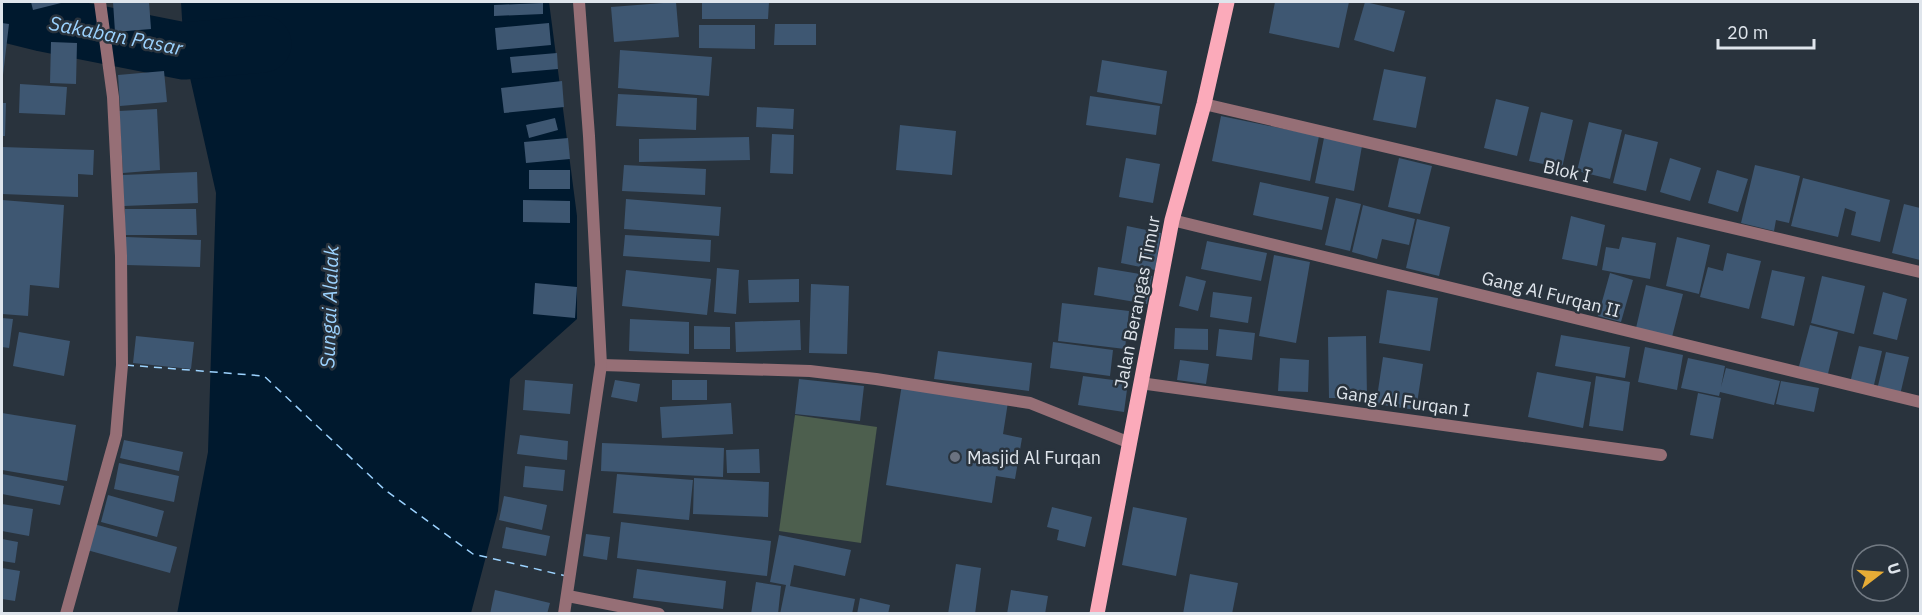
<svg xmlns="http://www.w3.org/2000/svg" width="1922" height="615" viewBox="0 0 1922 615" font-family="'IBM Plex Sans',sans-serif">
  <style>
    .green { fill: #4d5f4e }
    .water { fill: #00192e }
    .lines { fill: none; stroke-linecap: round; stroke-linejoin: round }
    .river { stroke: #00192e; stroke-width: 57 }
    .ferry { stroke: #9cd3ff; stroke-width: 1.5; stroke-dasharray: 8 6; stroke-linecap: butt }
    .building { fill: #3e5772 }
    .service { stroke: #966f76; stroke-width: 12 }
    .minor { stroke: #966f76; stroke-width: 12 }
    .tertiary { stroke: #966f76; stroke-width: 12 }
    .primary { stroke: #fbaaba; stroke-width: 15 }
    .worship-dot { fill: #6b7280; stroke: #29333d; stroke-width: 2 }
    .labels { text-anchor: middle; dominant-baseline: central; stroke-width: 5; stroke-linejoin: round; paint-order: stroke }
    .street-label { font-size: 18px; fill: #dfe5ec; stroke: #29333d }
    .poi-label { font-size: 18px; fill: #dfe5ec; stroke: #29333d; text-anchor: start }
    .water-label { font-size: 20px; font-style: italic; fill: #9cd3ff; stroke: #29333d }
  </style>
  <rect width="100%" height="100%" fill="#29333d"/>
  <path class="green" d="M795,415l82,12 -16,116 -82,-12z"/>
  <path class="water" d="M181,2h368l28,214v103l-67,60 -12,132 -27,102 -294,1 31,-162 8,-259 -32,-142z"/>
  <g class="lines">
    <path class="river" d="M2,13l41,10 141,28 79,-7"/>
    <path class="ferry" d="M126,365l138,11 121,114 88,64 93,22"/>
  </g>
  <path class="building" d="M31,2h34l-32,8z
    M113,2h36l2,27 -36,3z
    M676,2l3,35 -65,5 -3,-35z
    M702,2h67l-1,17h-66z
    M1275,2h74l-10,46 -70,-15z
    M1365,2l40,9 -11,41 -40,-12z
    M543,3v11l-49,2v-11z
    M2,23l7,1 -6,51h-1z
    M549,23l2,22 -54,5 -2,-22z
    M775,24h41v21h-42z
    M699,25h56v24l-56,-1z
    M51,42l26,1 -1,41 -26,-1z
    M620,50l92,7 -3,39 -91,-8z
    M557,53l1,16 -46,4 -2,-16z
    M1102,60l65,11 -5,33 -65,-12z
    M1384,69l42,8 -10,51 -43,-8z
    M164,71l3,31 -47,4 -2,-31z
    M562,81l2,26 -60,6 -3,-25z
    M20,84l47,3 -2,28 -46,-2z
    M618,94l79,4 -1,32 -80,-4z
    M1090,96l70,10 -4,29 -70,-10z
    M1496,99l33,8 -12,49 -33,-8z
    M2,103h4l-1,33h-3z
    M757,107l37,2 -1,20 -37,-2z
    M157,109l3,61 -37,3 -4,-62z
    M1541,112l32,8 -11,48 -33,-7z
    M1221,116l98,20 -9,45 -98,-20z
    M555,118l3,12 -29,8 -3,-13z
    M1589,122l33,8 -12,49 -33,-8z
    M900,125l56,6 -4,44 -56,-5z
    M772,134l22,1 -1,39 -23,-1z
    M1625,134l33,8 -12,49 -33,-8z
    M749,137l1,23 -111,2v-23z
    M568,138l2,21 -44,4 -2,-21z
    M1324,138l38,8 -8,45 -39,-8z
    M2,147l92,3 -1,25 -15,-1v23l-76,-3z
    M1126,158l34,6 -7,39 -34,-6z
    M1399,158l33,8 -12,48 -32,-7z
    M1670,158l31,10 -11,33 -30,-9z
    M624,165l82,4 -1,26 -83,-4z
    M1755,165l45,11 -11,47 -13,-3 -2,11 -33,-8z
    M529,170h41v19h-41z
    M1717,170l31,9 -10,33 -30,-9z
    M197,172l1,31 -74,3 -2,-31z
    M1803,178l87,22 -10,42 -29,-7 5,-23 -11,-4 -7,29 -47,-11z
    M1260,182l69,15 -7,33 -69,-15z
    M1336,198l25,6 -11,47 -25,-6z
    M626,199l95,8 -2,29 -95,-7z
    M2,200l62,5 -5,83 -29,-3 -2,31 -26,-2z
    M523,200l47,1v22l-47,-1z
    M1904,204l16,4v52l-28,-7z
    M1363,205l52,14 -6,26 -27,-6 -5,20 -25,-7z
    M125,209h71l1,26h-72z
    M1571,216l34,9 -8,41 -35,-7z
    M1417,219l33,8 -11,49 -33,-8z
    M1127,226l34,7 -6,37 -34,-7z
    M625,235l86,5 -1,22 -87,-6z
    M126,237l75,3 -1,27 -74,-2z
    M1622,237l34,6 -6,36 -48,-9 4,-23 13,2z
    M1677,237l33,8 -11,49 -33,-8z
    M1207,241l60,12 -6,28 -60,-12z
    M1727,253l34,8 -12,48 -49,-12 8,-30 15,4z
    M1274,255l36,7 -14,81 -37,-7z
    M1098,267l54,9 -5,28 -53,-9z
    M717,268l22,2 -3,44 -22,-2z
    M626,270l85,9 -4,36 -85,-9z
    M1772,270l33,7 -11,49 -33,-8z
    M1610,273l23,7 -12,42 -23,-6z
    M1186,276l20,5 -8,30 -19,-5z
    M1822,276l43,10 -11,48 -43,-11z
    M799,279v23l-50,1 -1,-23z
    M535,283l42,4 -2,31 -42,-4z
    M811,284l38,2 -2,68 -38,-1z
    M1646,285l37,9 -11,43 -36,-9z
    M1387,290l51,8 -8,53 -51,-8z
    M1213,292l39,5 -4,26 -38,-6z
    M1883,292l24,7 -10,41 -24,-6z
    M1062,303l67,8 -4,38 -67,-8z
    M2,318l11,1 -4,29 -7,-1z
    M630,319l59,3v32l-60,-3z
    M800,320l1,30 -65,2 -1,-30z
    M1810,325l28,7 -11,46 -29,-8z
    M694,326l36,1v22h-36z
    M1175,328l33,1v21l-34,-1z
    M1219,329l36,4 -3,27 -36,-4z
    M19,332l51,9 -6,35 -51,-10z
    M1561,335l69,12 -5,31 -70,-12z
    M136,336l58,6 -3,27 -58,-6z
    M1366,336l1,62h-38l-1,-61z
    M1053,342l60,8 -3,26 -60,-8z
    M1859,346l23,5 -9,38 -23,-6z
    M1645,347l38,8 -6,35 -39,-8z
    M938,351l94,12 -3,28 -95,-12z
    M1886,352l23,5 -9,38 -23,-5z
    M1383,357l40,7 -7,46 -40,-6z
    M1280,358l29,2 -1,32 -30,-1z
    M1688,358l37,8 -4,21 5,-19 54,13 -6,24 -54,-13 -1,4 -38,-8z
    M1180,360l29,4 -3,20 -29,-4z
    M1537,372l54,10 -8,46 -55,-11z
    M1083,376l45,6 -4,30 -46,-7z
    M1596,376l34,6 -7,49 -34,-5z
    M799,379l65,7 -4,35 -65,-7z
    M525,380l48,4 -3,30 -47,-4z
    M615,380l25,4 -3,18 -26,-5z
    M672,380h35v20h-35z
    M1781,381l38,7 -5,24 -38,-8z
    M902,384l106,18 -5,32 19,4 -7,41 -19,-3 -4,27 -106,-18z
    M1698,393l23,5 -8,41 -23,-4z
    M731,403l2,31 -71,4 -2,-31z
    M2,413l74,12 -9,56 -65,-11z
    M520,435l48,6 -1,19 -50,-6z
    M124,440l59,12 -4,19 -59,-13z
    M602,443l122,5 -1,29 -122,-6z
    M759,449l1,24h-33l-1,-23z
    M119,463l60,13 -5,26 -60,-13z
    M525,466l40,4 -2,21 -40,-4z
    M2,474l62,12 -4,19 -58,-11z
    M617,474l76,6 -4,40 -76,-7z
    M694,478l75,4 -1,35 -75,-3z
    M108,495l56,16 -7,26 -56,-15z
    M504,496l43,9 -5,25 -43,-10z
    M2,504l31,5 -4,27 -27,-5z
    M1052,507l40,10 -7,30 -28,-7 2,-10 -12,-3z
    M1133,507l54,11 -11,58 -54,-11z
    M621,522l150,19 -4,35 -150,-18z
    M94,524l83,23 -7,26 -83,-23z
    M506,527l44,9 -4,20 -44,-8z
    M586,534l24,3 -3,23 -24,-4z
    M779,535l72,15 -6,26 -51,-11 -4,21 65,13 -3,15h-72l6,-29 -16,-3z
    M2,539l16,3 -3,21 -13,-2z
    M956,564l25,4 -6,46h-27z
    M2,568l18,3 -5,30 -13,-2z
    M637,569l89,12 -3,28 -90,-11z
    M1190,574l48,9 -6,31h-49z
    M756,582l25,4 -3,28h-27z
    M495,590l55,13 -3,11h-57z
    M1011,590l37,6 -3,18h-38z
    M860,598l30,7 -2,9h-31z"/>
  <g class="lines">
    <path class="service" d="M601,365l209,6 66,8 154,24 100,40"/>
    <path class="minor" d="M1204,104l716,168
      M1172,220l748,182
      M1140,383l521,72
      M568,596l91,18
      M564,614l37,-249 -12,-229 -10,-134"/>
    <path class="tertiary" d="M66,614l50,-179 6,-70 -1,-109 -8,-159 -13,-95"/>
    <path class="primary" d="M1097,614l75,-394 32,-116 23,-102"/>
  </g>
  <circle class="worship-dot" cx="955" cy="457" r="6"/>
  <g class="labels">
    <g class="street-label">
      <text transform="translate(1567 171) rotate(13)">Blok I</text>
      <text transform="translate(1551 294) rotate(14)">Gang Al Furqan II</text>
      <text transform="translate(1137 302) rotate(-79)">Jalan Berangas Timur</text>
      <text transform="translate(1403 401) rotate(8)">Gang Al Furqan I</text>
    </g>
    <g class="poi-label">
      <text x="967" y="457">Masjid Al Furqan</text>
    </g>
    <g class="water-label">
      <text transform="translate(116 35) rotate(11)">Sakaban Pasar</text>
      <text transform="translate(329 307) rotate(-88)">Sungai Alalak</text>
    </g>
  </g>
  <rect width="1922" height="615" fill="none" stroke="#dfe5ec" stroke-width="6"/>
  <g transform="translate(1880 573) rotate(73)"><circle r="28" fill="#29333d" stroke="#727a83" stroke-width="1.5"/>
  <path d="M0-4.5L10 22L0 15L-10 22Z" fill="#e6ac36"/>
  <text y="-9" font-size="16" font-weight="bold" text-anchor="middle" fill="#dfe5ec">U</text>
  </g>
  <path d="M1718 39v9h96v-9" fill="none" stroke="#dfe5ec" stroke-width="3"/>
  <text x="1727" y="39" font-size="18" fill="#dfe5ec" stroke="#29333d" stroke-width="4.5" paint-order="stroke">20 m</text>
</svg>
